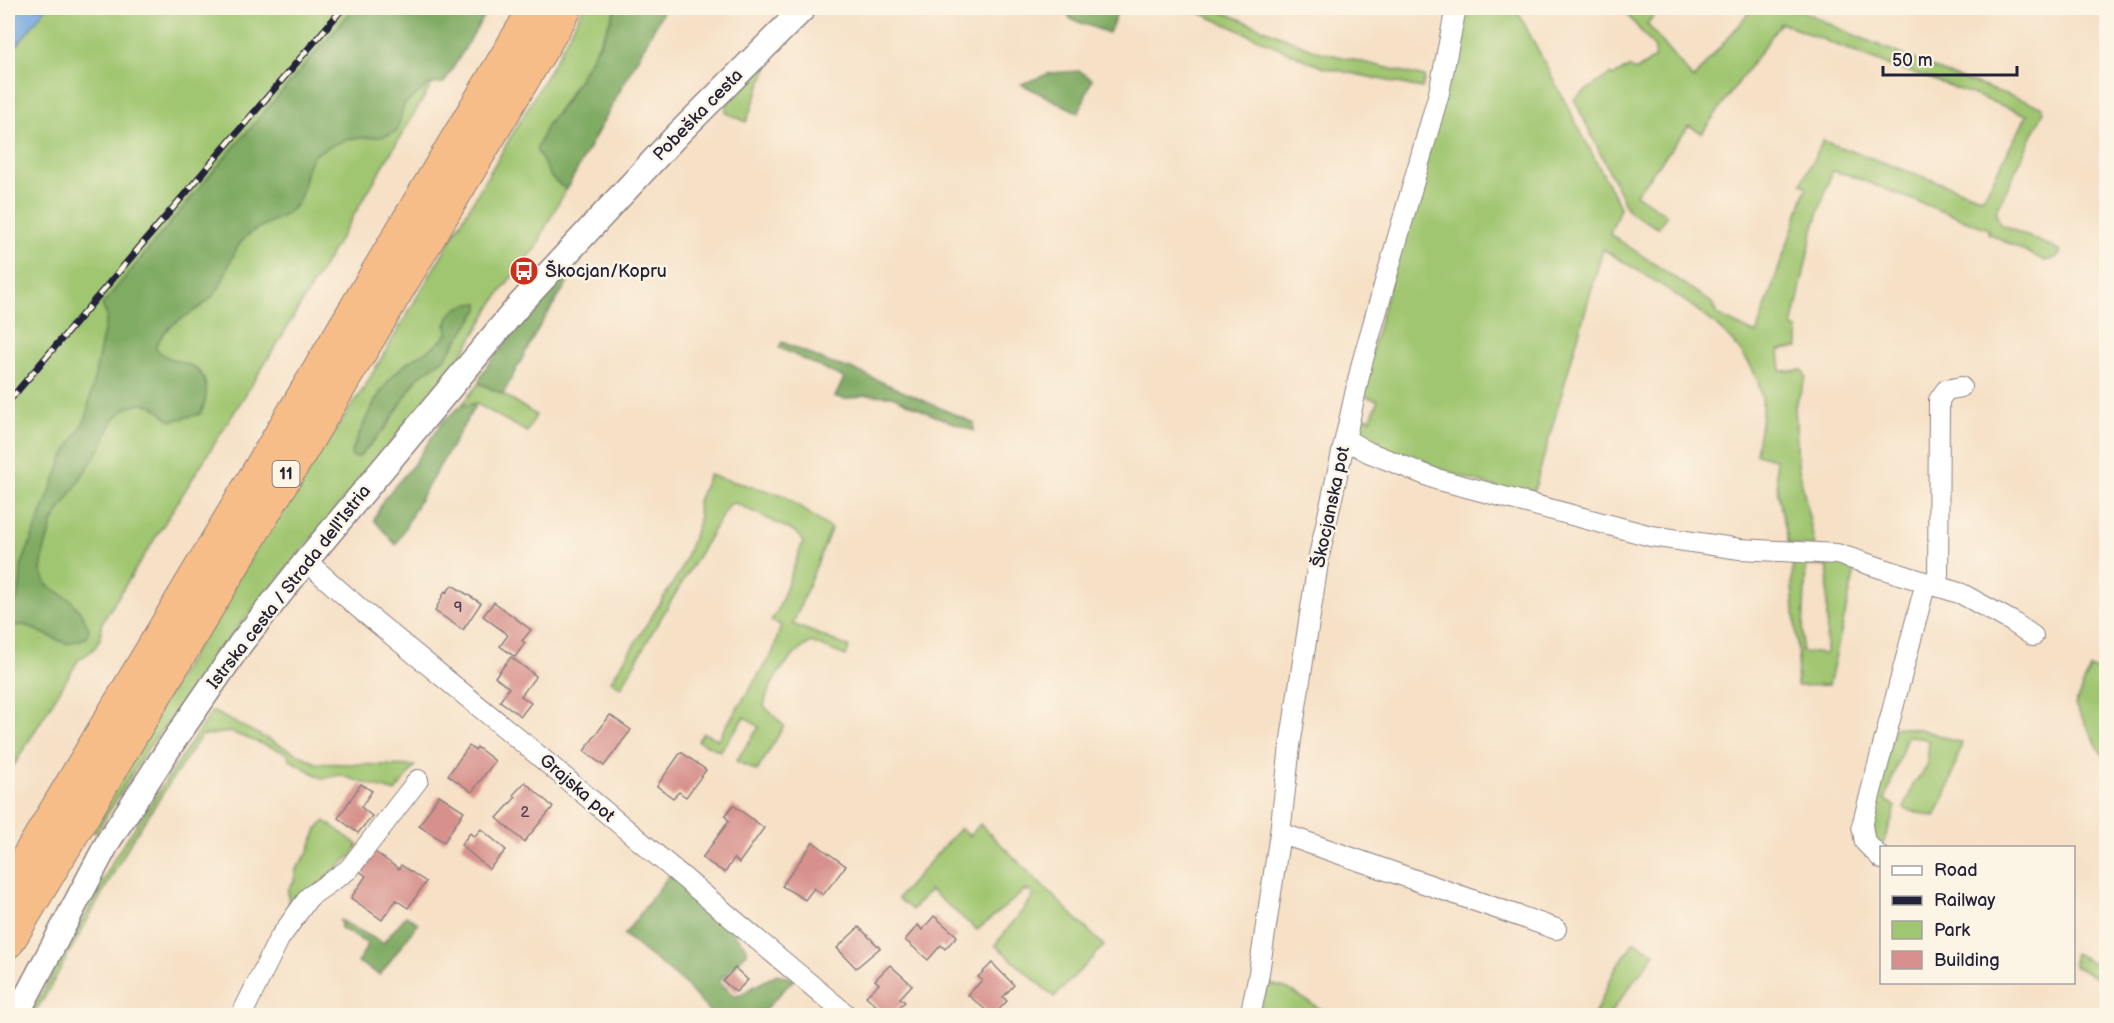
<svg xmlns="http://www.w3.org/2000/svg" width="2114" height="1023" viewBox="0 0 2114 1023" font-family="'Balsamiq Sans',sans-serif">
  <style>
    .green { fill: #a0c671; stroke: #617456; stroke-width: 1.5; fill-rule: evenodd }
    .forest { fill: #80ab63; stroke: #51664f; stroke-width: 1.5 }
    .water { fill: #75a6e0; stroke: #4c648e; stroke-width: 1.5 }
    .building { fill: #d7908b }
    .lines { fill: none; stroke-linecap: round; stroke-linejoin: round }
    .minor-casing { stroke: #8c8180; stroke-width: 22 }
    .tertiary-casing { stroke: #8c8180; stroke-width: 27 }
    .trunk-casing { stroke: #8c8180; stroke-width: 34 }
    .minor { stroke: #fff; stroke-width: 20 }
    .tertiary { stroke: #fff; stroke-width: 24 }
    .trunk { stroke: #f7bd88; stroke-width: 32 }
    .rail-casing { stroke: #22223b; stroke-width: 7 }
    .rail { stroke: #fcf5e5; stroke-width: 4.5; stroke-dasharray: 14; stroke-linecap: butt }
    .labels { text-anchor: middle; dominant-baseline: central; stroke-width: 5; stroke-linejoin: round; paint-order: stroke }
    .number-label { font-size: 15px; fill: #4f3e4f }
    .shield { fill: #fcf5e5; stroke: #63616e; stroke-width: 1.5 }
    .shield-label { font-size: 16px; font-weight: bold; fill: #22223b }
    .street-label { font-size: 18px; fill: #22223b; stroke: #fcf5e5 }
    .poi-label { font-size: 18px; fill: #22223b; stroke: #fcf5e5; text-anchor: start }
  </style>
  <rect width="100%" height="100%" fill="#fcf5e5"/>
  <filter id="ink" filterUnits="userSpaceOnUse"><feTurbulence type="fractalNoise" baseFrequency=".0167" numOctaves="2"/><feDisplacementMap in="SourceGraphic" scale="12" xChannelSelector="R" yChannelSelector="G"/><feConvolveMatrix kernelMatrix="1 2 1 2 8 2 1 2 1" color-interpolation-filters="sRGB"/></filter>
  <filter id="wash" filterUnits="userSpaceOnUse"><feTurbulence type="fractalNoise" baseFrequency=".008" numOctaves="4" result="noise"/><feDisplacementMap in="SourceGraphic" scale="24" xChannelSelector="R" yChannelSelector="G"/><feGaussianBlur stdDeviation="1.35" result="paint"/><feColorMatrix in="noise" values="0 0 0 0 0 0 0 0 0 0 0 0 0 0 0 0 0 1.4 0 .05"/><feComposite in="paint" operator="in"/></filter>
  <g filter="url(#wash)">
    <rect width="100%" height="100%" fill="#f6e0c6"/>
    <path class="green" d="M8,8h469l-198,333 -178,283c2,17 -6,27 -22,35l-71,116z
      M583,8h33c-18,41 -41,81 -68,116l3,53 15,13 -19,34 -11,24 -26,31 -17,24 -34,57 -227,275 -86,116 -50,82 -8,-5 213,-355 42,-54 21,-31 187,-320zM479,309l-34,49 -27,19 -67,76c13,-29 26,-65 51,-86 15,-13 33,-17 45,-33l-1,-11z
      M1189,8h24l104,43 108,26 -3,11 -100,-21z
      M1463,8h53l104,199 -10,27 102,69 5,12 39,19 51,-147 -6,-4 22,-42 160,57 44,-83 -104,-39 -31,-9 -111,-44 -79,110 -13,-7 -53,68 31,21 -9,13 -29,-16 -55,-113 36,-25 4,2 15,-9 6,4 19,-12 1,-11 -30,-36 10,-4h25l-13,16 46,55 60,-71h44l43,21 110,46 91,31 3,5 -48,101 4,12 61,27c-2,7 -9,9 -16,10l-57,-28v-4l-139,-54 -17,-4 -19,59 -21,97 6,2v19l-19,2 2,21 22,-1 3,8 -11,28 3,59 17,81 -26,-1 -11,-51 -3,-35 -19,-5c2,-17 8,-38 6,-55 -8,-68 -107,-116 -159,-150l-71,249 -140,-42 -37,-23v-19l16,5 7,-19 -18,-5z
      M771,58l-25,64 -20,-9v-8z
      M479,383l24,11 33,21 -9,17 -50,-28 -16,2z
      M709,475l74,20 48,34 -38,95 56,23 -3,9 -35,-14c-22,13 -42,39 -47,64l20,20 -27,45 -21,-10 23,-34 -14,-10 -25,34 -22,-10 5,-8 15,6 55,-87 8,-27 -10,-4 6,-9 26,-70 -6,-9 -62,-30 -6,1 -76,127 -32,57 -10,-7 70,-111 18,-48 -1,-21z
      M1793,554l63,12 -27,119 -32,1 1,-30 -6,-70zM1806,565l22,2 -2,87 -24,-2z
      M2090,668l16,4v74l-3,10 -28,-51z
      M212,711l104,52 99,3 -20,26 -56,-17 -16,4 -33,-19 -3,-7 -57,-21 -29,4 -69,104 -88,158 -11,17 -4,1 65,-117 21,-42z
      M1895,727l24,2 43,14 -15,48 -12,26 -31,-8 10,-27 7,-6 6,-10 2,-25 -9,-4 -13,-1 -22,64 11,7 -16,46 -14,-26z
      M325,821l33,24 -5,9 -64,58 -1,-22 6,-9 2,-12 12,-16 9,-24z
      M980,824l124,122 -50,51 -59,-52 38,-48 -1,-5 -7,-2 -48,40 -47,-40 -18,20 -14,-12 62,-70 10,8z
      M1634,942l21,11 -46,62h-15l22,-47z
      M2074,953l21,10 -2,2 13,4v14l-32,-17z
      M1267,983l21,6 42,26 -72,1z"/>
    <path class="forest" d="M354,8h135l-45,75 -16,2 -24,20 -7,26c-14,8 -26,6 -40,7 -10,0 -35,11 -42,17 -13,11 -8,38 -20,51 -14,16 -38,17 -53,35 -14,16 -15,40 -30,56 -19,20 -45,22 -57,51 11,12 21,11 34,17 21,8 20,33 11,49l-29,7 -19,-16 -11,-1 -15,4 -13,12 -12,27 -48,74 -9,30 -3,19 6,15 24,15 12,16 6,13 -3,9 -19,6 -43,-19 -11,1 -5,5v-20c16,-15 10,-27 14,-47l41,-106 23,-40 21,-102 -5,-11 114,-137z
      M616,8h49l-99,182 -15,-13 -15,-28 12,-25 17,-21 37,-63z
      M1065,8h54l-10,25 -39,-14z
      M1080,71l12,8 -13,34 -58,-29 30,-11z
      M559,274l12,3 -33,52 -35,65 -24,-11c2,-14 15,-24 23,-35 19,-25 35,-50 57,-74z
      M479,303v6l-34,49 -27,19 -32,50 -27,30h-7l-1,-4c13,-29 26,-65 51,-86 15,-13 33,-17 45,-33 -2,-24 11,-29 32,-31z
      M782,342l48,21 25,7 119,53v8l-39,-15 -43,-20 -27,-1 -19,4 -11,-2 9,-19 -65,-30z
      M477,403l-58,98 -23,44 -22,-25 10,-21 29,-34 30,-44 18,-15z
      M670,874l41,35 36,39v5l-28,28 16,16 42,-23 17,5 -34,36h-48l-28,-32 -60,-48z
      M406,916l12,7 -38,52 -22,-13 10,-18 -27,-16 -1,-8 43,23z"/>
    <path class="water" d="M8,8h38l-38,49z"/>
    <g id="blocks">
      <path class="building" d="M452,585l29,18 -18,27 -28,-19 10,-20 2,1z
        M494,602l37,28 -9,11 3,2 -10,14 -15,-11 8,-11 -25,-19z
        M511,657l25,19 -15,20 10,7 -10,13 -21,-15 9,-13 -14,-11z
        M610,715l21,15 -27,36 -20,-15z
        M469,746l6,4 2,-3 18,14 -23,31 -24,-17z
        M681,752l25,18 -20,27 -7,-5 -6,6 -16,-12z
        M525,782l28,25 -29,35 -27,-24 19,-21 -3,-2z
        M361,784l11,7 -11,16 11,9 -14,17 -20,-15z
        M439,795l25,16 -20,31 -25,-16z
        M733,805l31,23 -25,35 -5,-5 -9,15 -23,-15 27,-37 -4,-5z
        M481,829l25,21 -17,19 -28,-24 9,-12 4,4z
        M813,842l33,24 -23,29 -9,-7 -9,12 -23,-14z
        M372,850l27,19 2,-4 25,17 -18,26 -12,-8 -14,20 -31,-22 15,-22 -8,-6z
        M934,916l23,20 -12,13 -4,-4 -13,15 -23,-20 13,-15 4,5z
        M859,927l21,21 -24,20 -19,-20z
        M992,963l22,22 -11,12 4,4 -14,15 -25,-21 14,-15 -4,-3z
        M890,965l22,20 -12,13 5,4 -18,14 -21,-20 13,-12 -4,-4z
        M735,968l13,12 -12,12 -13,-11z"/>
    </g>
  </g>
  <g filter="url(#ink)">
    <use href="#blocks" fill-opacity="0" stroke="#8c8180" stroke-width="1.5"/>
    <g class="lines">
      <g class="minor-casing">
        <path id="minor" d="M1345,439l23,13 68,27 215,57 89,13 97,5 125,40 49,27 22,15
          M306,561l53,47 174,143 315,265
          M1938,587l1,-187 7,-10 15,-3
          M1280,833l276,96
          M1882,859l-17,-17 -3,-16 64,-244
          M241,1016l38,-77 30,-42 40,-28 69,-89
          M1250,1016l8,-37 22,-146 10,-87 29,-190 43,-193 77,-270 17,-85"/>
      </g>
      <g class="tertiary-casing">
        <path id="tertiary" d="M16,1016l93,-176 64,-98 68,-99 65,-82 214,-257 157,-169 127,-127"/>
      </g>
      <g class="trunk-casing">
        <path id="trunk" d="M8,890l527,-882
          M8,942l558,-934"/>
      </g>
      <use href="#minor" class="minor"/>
      <use href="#tertiary" class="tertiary"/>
      <use href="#trunk" class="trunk"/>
      <g class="rail-casing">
        <path id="rail" d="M8,402l335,-394"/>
      </g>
      <use href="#rail" class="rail"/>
    </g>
  </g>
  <defs>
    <g id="bus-disc" transform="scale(1.5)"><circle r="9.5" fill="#c8321e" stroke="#fcf5e5"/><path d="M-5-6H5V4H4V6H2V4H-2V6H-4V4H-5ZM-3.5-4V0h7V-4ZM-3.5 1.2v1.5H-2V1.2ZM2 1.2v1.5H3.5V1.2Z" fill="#fff"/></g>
  </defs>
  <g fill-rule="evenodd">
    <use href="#bus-disc" x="524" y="271"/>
  </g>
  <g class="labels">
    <g class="number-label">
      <text x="458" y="607">9</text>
      <text x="525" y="812">2</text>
    </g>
    <rect class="shield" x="272.5" y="461" width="27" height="26" rx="4.5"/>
    <g class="shield-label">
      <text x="286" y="474">11</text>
    </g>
    <g class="street-label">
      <text transform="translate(698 115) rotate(-46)">Pobeška cesta</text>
      <text transform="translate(1331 507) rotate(-78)">Škocjanska pot</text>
      <text transform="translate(289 587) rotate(-52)">Istrska cesta / Strada dell'Istria</text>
      <text transform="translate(577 788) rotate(41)">Grajska pot</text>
    </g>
    <g class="poi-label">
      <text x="545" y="271">Škocjan/Kopru</text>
    </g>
  </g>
  <rect width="2114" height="1023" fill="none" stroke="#fcf5e5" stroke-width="30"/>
  <rect x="1880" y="846" width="195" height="138" fill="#fcf5e5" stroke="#a5a1a1" stroke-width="1.5"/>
  <rect x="1892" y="866" width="30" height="9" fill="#ffffff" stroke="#a5a1a1" stroke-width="1.5"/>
  <text x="1934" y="876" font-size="18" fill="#22223b">Road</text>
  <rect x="1892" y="896" width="30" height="9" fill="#22223b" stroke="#a5a1a1" stroke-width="1.5"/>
  <text x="1934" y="906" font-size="18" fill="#22223b">Railway</text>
  <rect x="1892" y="921" width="30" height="18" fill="#a0c671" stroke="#a5a1a1" stroke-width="1.5"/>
  <text x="1934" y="936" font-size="18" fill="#22223b">Park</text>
  <rect x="1892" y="951" width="30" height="18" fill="#d7908b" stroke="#a5a1a1" stroke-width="1.5"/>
  <text x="1934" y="966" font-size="18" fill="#22223b">Building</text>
  <path d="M1883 66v9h134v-9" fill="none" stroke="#22223b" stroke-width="3"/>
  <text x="1892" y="66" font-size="18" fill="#22223b" stroke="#fcf5e5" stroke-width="4.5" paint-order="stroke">50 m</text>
</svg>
